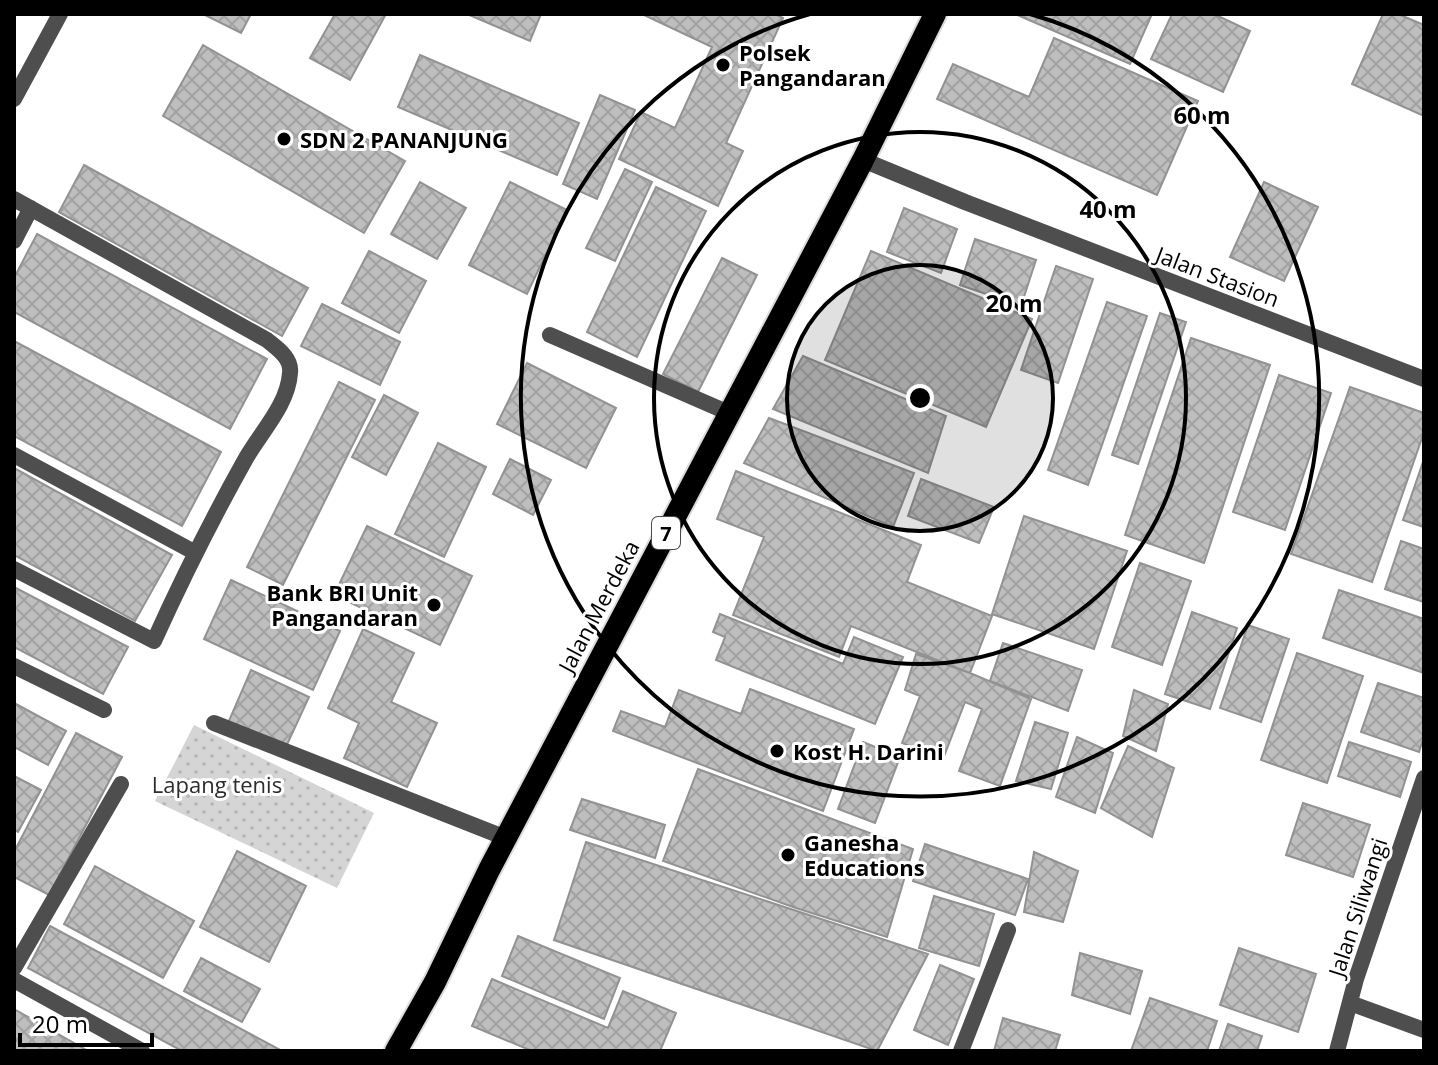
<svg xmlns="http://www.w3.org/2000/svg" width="1438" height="1065" viewBox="0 0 1438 1065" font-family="'Open Sans',sans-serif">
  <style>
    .park { fill: url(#park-dots) }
    .building { fill: url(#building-cross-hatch); stroke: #929292; stroke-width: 2 }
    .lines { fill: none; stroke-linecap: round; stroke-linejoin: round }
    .trunk-casing { stroke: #dbdbdb; stroke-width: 26 }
    .service { stroke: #4e4e4e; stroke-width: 16 }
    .minor { stroke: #4e4e4e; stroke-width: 16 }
    .trunk { stroke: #000; stroke-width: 22 }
    .ring { fill: none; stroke: #000; stroke-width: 4 }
    .poi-dot { fill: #000; stroke: #fff; stroke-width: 3 }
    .labels { text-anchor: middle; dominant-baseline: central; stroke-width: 6; stroke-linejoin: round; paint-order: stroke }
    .shield { fill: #fff; stroke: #4c4c4c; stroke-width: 2 }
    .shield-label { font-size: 20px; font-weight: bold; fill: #000 }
    .poi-label { font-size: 22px; font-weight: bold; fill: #000; stroke: #fff; text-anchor: start }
    .street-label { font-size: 22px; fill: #000; stroke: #fff }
    .park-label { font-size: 22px; fill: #2c2c2c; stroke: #fff }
    .centre { fill: #000; stroke: #fff; stroke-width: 4 }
    .ring-label { font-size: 24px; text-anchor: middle; font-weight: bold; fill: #000; stroke: #fff; stroke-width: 6; stroke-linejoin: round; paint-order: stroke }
  </style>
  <defs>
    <pattern id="park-dots" width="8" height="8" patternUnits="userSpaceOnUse" patternTransform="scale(2)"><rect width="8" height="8" fill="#d5d5d5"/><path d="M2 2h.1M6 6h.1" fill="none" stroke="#b5b5b5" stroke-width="1.8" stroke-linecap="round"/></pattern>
    <pattern id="building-cross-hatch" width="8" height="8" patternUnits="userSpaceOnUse" patternTransform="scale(2)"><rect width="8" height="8" fill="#bebebe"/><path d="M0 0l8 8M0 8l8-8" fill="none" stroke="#a2a2a2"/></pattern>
  </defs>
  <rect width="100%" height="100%" fill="#fff"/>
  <path class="park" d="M194,725l180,88 -37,75 -182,-87z"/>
  <path class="building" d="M203,14h48l-10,19z
    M335,14h51l-36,66 -40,-22z
    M467,14h74l-11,27z
    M642,14h133l8,4 -57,125 17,8 -25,55 -99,-47 22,-47 34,16 37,-81z
    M1015,14h137l-22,50z
    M1172,14h42l36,17 -27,61 -72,-33z
    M1383,14h15l26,11v91l-72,-32z
    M1054,38l144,63 -41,94 -220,-96 16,-35 76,33z
    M203,45l202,116 -41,72 -201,-117z
    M420,55l159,68 -22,52 -159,-68z
    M600,95l35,15 -38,89 -34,-15z
    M84,165l224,123 -26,48 -223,-124z
    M625,169l27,13 -37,79 -29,-13z
    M420,182l46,26 -29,51 -46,-25z
    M510,182l57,28 -40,84 -58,-29z
    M1264,182l54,25 -34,74 -54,-24z
    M656,187l50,24 -69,146 -50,-25z
    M904,208l53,21 -16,44 -54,-21z
    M37,234l230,125 -37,70 -216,-117v-34z
    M975,239l61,21 -15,46 -61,-21z
    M369,251l57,30 -27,52 -57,-30z
    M871,251l161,68 -46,108 -161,-67z
    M722,258l35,17 -59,117 -35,-18z
    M1056,266l37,13 -35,104 -37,-13z
    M1107,302l40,14 -59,169 -40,-15z
    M322,304l78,38 -20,43 -79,-39z
    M1160,313l26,9 -48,142 -26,-9z
    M1191,338l79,27 -66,198 -79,-28z
    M14,341l207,111 -39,74 -168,-90z
    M803,356l143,60 -18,57 -155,-64z
    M527,363l89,45 -30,60 -89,-44z
    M1279,375l52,18 -46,137 -52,-18z
    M339,382l36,18 -92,185 -36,-18z
    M1350,387l74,26v19l-52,150 -81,-28z
    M384,395l34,18 -32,62 -34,-18z
    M769,418l145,55 -21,54 -149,-64z
    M438,443l48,24 -42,90 -49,-23z
    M510,459l41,21 -18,35 -40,-21z
    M1424,459v68l-21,-7z
    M14,468l158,87 -37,66 -121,-66z
    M736,471l185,74 -14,37 85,34 -22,57 -119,-47 -12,31 -106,-42 31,-78 -47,-18z
    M921,479l73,28 -15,36 -71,-27z
    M1024,516l103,35 -33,98 -102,-35z
    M367,526l105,50 -32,69 -106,-50z
    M1401,541l23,8v53l-39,-13z
    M1140,563l51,18 -29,84 -50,-18z
    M231,580l109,51 -27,59 -109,-51z
    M14,587l114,60 -25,47 -89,-47z
    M1339,590l85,29v54l-101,-35z
    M1192,612l45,16 -27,81 -45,-15z
    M720,614l123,50 11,-27 49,20 -28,67 -159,-64 9,-23 -12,-5z
    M1248,625l41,14 -28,83 -41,-14z
    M363,629l51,24 -23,49 46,21 -30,64 -63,-29 15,-35 -31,-15z
    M1003,643l79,27 -14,41 -78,-30z
    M1297,653l66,23 -36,107 -66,-23z
    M916,654l54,19 61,26 -31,87 -41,-15 23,-62 -17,-7 -22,57 -41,-16 18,-47 -15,-6z
    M251,670l58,27 -24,52 -57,-26z
    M1378,683l46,15v38l-5,16 -58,-20z
    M750,689l104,40 -31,82 -210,-80 8,-20 44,16 14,-37 62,24z
    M1134,690l34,14 -12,47 -33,-15z
    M14,703l52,28 -18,34 -34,-18z
    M1035,722l33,11 -17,56 -35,-8z
    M76,733l46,24 -73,138 -35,-18v-25z
    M1077,737l36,16 -18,60 -39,-16z
    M863,742l37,15 -25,66 -37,-14z
    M1349,742l62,20 -11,35 -62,-21z
    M1128,746l46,22 -22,69 -51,-29z
    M698,769l215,80 -26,88 -91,-29 -133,-47z
    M14,776l27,14 -23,42 -4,-2z
    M582,799l83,26 -10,33 -85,-28z
    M1303,803l67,22 -17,52 -67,-22z
    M586,842l342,112 -51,97 -323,-111z
    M925,844l103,35 -13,36 -102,-34z
    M237,851l69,35 -37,76 -69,-35z
    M1034,852l44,19 -15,51 -39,-10z
    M95,866l99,55 -31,57 -99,-54z
    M934,896l60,18 -15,52 -60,-18z
    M50,926l232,125h-100l-154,-83z
    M518,936l102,42 -16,41 -102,-43z
    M1239,948l77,26 -18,58 -78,-27z
    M1080,953l62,18 -12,43 -58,-19z
    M201,958l59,31 -18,33 -58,-31z
    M940,965l34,14 -26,66 -34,-15z
    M492,979l116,49 15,-37 53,22 -16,38h-128l-60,-25z
    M1150,998l67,23 -10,30h-76z
    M14,1009l74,42h-74z
    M1003,1018l57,17 -5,16h-61z
    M1228,1024l34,12 -5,15h-38z"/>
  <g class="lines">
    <g class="trunk-casing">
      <path id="trunk" d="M396,1051l39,-69 54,-112 374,-710 72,-146"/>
    </g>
    <path class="service" d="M14,199l253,141c10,8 25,18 23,33 -2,32 -30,60 -45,87 -33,59 -63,119 -91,181l-140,-72
      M14,241l17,-33
      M14,455l180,97
      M14,666l90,44
      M14,968l107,-184
      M14,980l128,71"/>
    <path class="minor" d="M14,99l46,-85
      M863,160l102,42 459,177
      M550,335l179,78
      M214,723l292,115
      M1350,1003l74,27
      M961,1051l47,-121
      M1337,1051l19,-72 68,-201"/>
    <use href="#trunk" class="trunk"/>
  </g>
  <circle cx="920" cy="398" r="133" fill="#000" fill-opacity=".12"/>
  <g class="ring">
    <circle cx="920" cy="398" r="133"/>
    <circle cx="920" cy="398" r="266"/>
    <path d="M1030 14A399 399 0 1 1 810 14"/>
  </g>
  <g class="poi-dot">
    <circle cx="723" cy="65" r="8"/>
    <circle cx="284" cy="139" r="8"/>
    <circle cx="434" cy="605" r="8"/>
    <circle cx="777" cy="751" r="8"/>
    <circle cx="788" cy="855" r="8"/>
  </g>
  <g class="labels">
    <rect class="shield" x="652" y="517" width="28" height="32" rx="6"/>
    <g class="shield-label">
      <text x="666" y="533">7</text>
    </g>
    <g class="poi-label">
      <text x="739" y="52">Polsek<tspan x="739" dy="25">Pangandaran</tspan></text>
      <text x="300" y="139">SDN 2 PANANJUNG</text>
      <text x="418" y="592" text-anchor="end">Bank BRI Unit<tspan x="418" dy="25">Pangandaran</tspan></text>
      <text x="793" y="751">Kost H. Darini</text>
      <text x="804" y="842">Ganesha<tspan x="804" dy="25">Educations</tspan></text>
    </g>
    <g class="street-label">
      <text transform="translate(1218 276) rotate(21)">Jalan Stasion</text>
      <text transform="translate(598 606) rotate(-62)">Jalan Merdeka</text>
      <text transform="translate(1357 907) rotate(-72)">Jalan Siliwangi</text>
    </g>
    <g class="park-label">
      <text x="217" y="784">Lapang tenis</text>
    </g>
  </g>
  <circle cx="920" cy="398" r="12" class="centre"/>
  <g class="ring-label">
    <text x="1202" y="124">60 m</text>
    <text x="1108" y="218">40 m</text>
    <text x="1014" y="312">20 m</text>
  </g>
  <rect width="1438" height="1065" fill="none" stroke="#000000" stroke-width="32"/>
  <path d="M20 1033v12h132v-12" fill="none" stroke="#000000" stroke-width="4"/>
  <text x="32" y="1033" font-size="24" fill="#000000" stroke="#ffffff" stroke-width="6" paint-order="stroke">20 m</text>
</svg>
